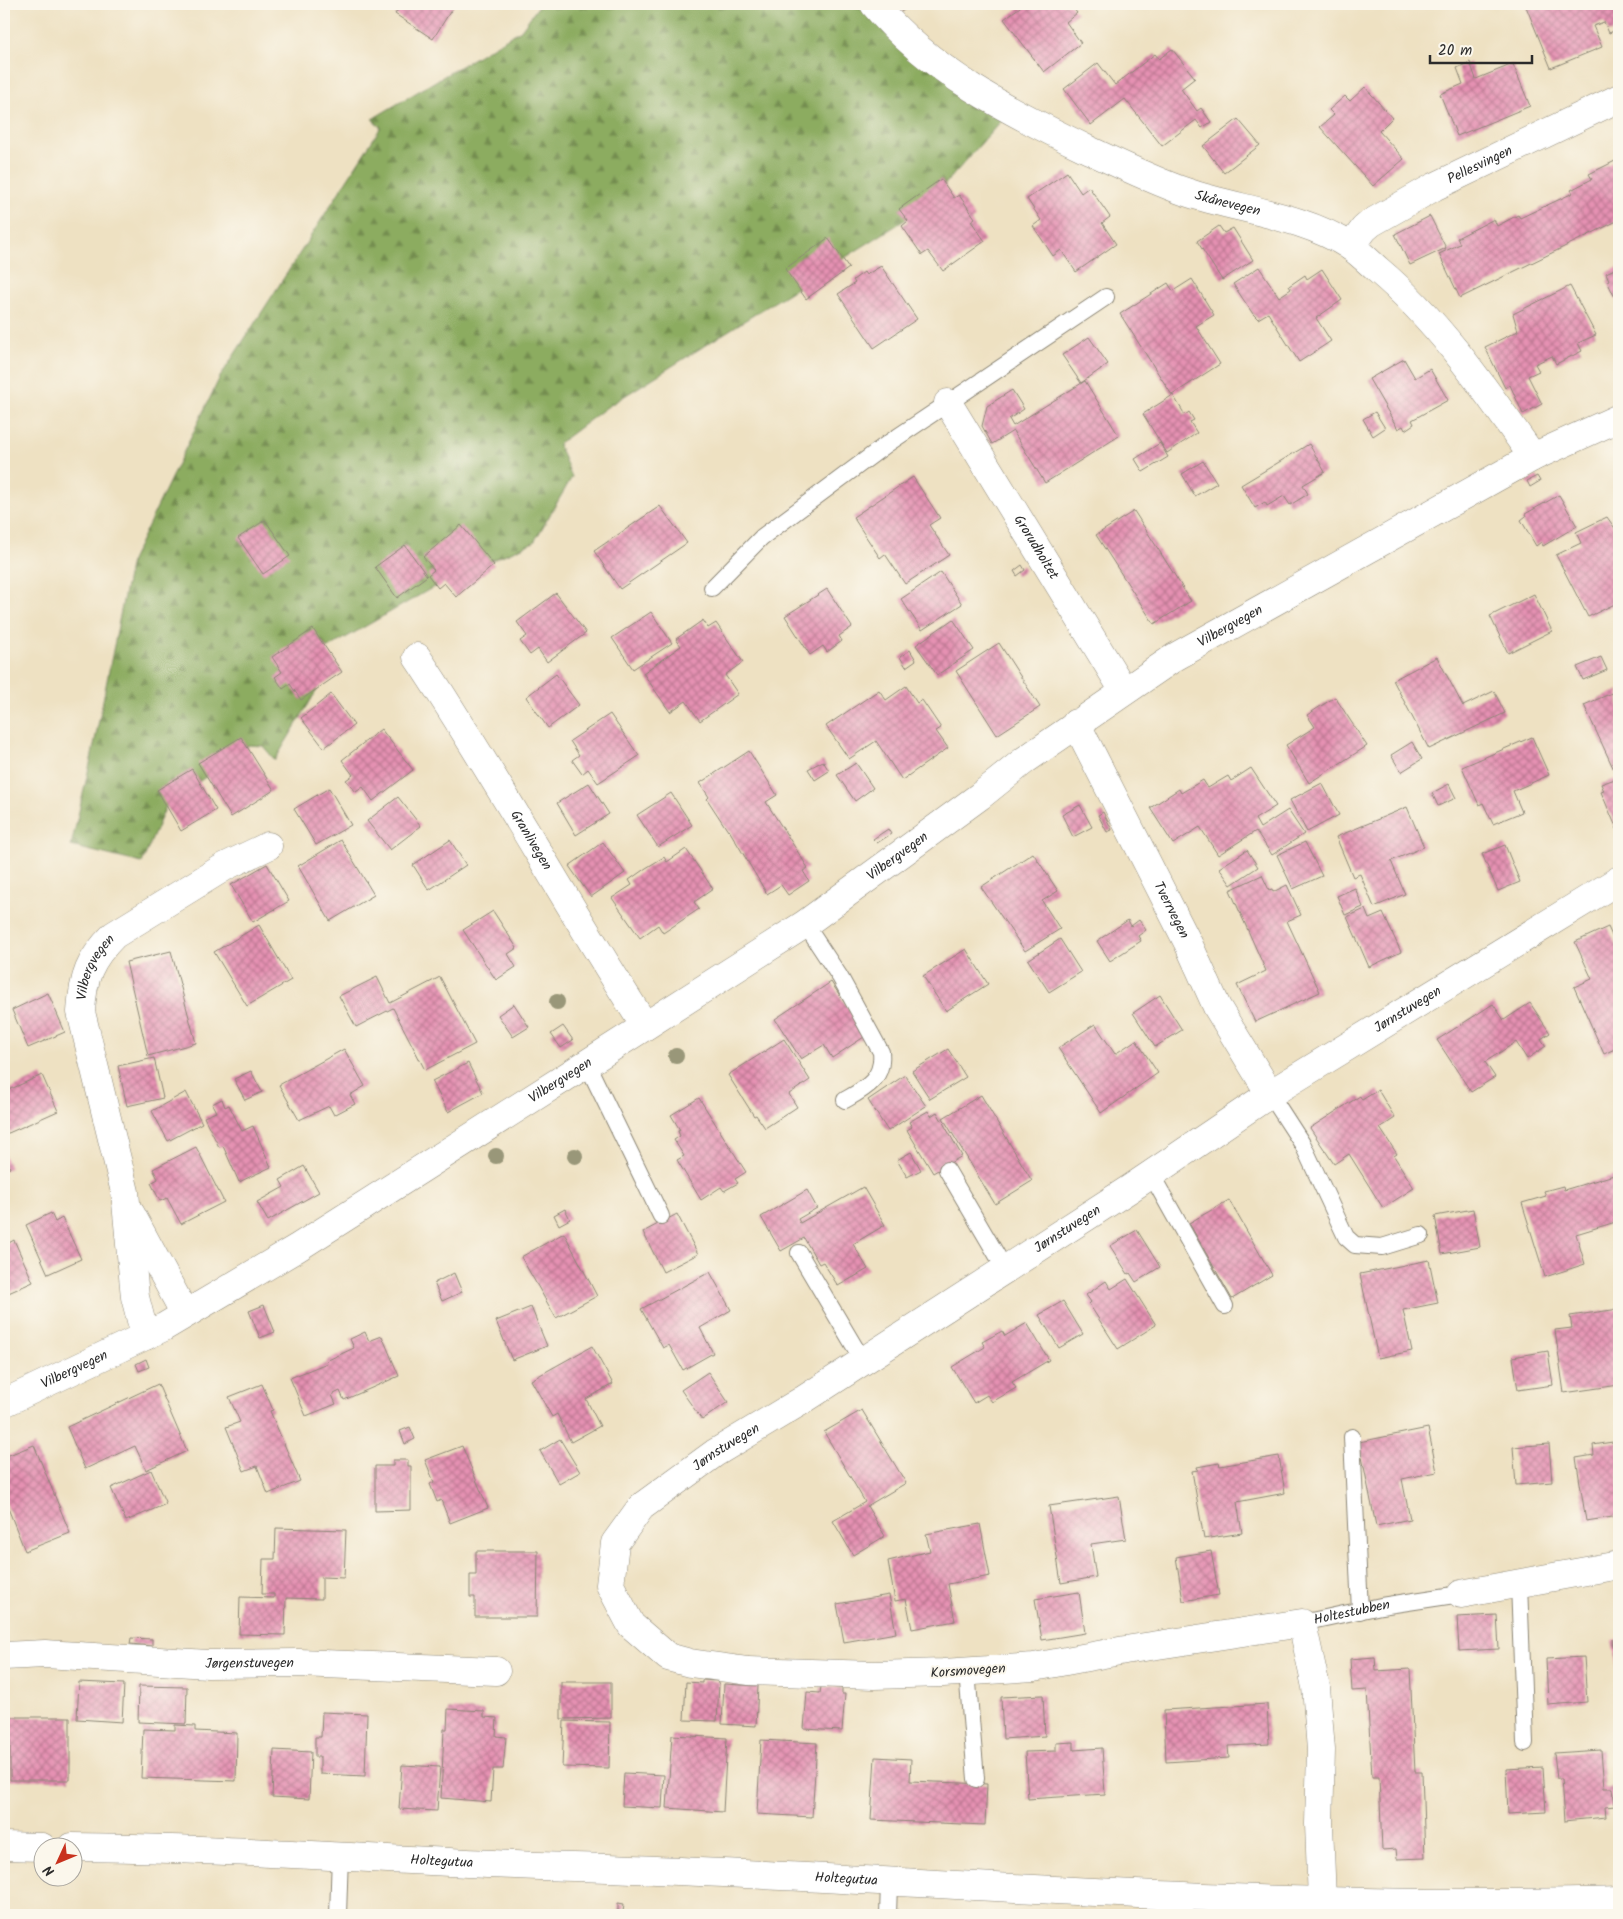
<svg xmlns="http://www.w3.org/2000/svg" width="1623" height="1919" viewBox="0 0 1623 1919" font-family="Kalam,sans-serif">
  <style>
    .forest { fill: url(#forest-firs); stroke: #5c6c46 }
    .building { fill: url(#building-cross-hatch) }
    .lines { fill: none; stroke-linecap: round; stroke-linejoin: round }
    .lane-casing { stroke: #8c8676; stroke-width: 18 }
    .street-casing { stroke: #8c8676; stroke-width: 29 }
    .secondary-casing { stroke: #8c8676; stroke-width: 29 }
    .lane { stroke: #fff; stroke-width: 16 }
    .street { stroke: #fff; stroke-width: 28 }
    .secondary { stroke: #fff; stroke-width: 28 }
    .tree { fill: #999779 }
    .labels { text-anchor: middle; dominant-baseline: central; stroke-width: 4; stroke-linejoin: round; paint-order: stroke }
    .street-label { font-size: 14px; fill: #2b2b2b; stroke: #fbf7ec }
  </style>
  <defs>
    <pattern id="forest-firs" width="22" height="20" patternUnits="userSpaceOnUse" patternTransform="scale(1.25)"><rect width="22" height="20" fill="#8cac60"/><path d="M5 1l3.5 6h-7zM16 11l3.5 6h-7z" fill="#738c4f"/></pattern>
    <pattern id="building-cross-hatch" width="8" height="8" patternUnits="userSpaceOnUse" patternTransform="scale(1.25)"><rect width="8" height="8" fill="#e591b2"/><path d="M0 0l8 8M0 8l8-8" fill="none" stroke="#ba7791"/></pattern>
  </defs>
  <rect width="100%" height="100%" fill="#fbf7ec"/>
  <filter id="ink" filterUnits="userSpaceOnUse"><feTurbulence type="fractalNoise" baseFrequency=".02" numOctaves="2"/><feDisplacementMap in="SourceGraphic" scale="10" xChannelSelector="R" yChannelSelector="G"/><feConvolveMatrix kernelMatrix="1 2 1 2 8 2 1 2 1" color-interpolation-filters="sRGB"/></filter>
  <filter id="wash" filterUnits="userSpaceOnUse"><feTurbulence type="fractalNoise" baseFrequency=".0096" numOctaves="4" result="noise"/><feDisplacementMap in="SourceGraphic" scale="20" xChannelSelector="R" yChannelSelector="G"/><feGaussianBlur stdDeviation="1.12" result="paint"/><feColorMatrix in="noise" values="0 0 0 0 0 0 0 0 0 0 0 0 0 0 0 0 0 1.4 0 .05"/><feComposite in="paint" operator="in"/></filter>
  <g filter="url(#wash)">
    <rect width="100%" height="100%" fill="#eee1c2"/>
    <path class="forest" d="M540,4h336l133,108 -85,96 -317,199 -49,37 14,33 -38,65 -88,38 -146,84 17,26 -42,70 -12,-14 -14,-1 -83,61 -24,57 -71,-17 21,-91 39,-194 89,-184 161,-250 -9,-8 149,-89z"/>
    <g id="blocks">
      <path class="building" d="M402,4h53l-22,35 -38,-25z
        M889,4h25l-18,11z
        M1024,4h46l7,9 -11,9 15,21 -37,29 -40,-53z
        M1525,4h94v25l-10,4 -5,-11 -11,4 9,21 -51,21z
        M1172,49l23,29 -14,11 16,22 4,-3 10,14 -9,6 -6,-8 -34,26 -37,-47 -34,26 -27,-36 34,-26 17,22 40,-31 4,5z
        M1470,62l6,17 37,-15 17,42 -73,30 -17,-42 23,-10 -6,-16z
        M1365,87l27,31 -13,13 25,28 -31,27 -53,-59 14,-12 -5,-5 16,-14 5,5z
        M1238,119l22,26 -36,28 -21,-27z
        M1619,159v61l-159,78 -21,-44 21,-10 -3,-6 37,-19 3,7 21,-11 2,3 53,-25 -2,-3 21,-11 -3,-5z
        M1067,172l14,21 8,-6 21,30 -8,6 14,21 -40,28 -15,-22 -8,6 -20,-30 8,-6 -14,-21z
        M941,179l13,19 5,-3 16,23 -4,3 14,20 -42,30 -15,-20 -6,4 -20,-29 6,-5 -9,-12z
        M1430,216l16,32 -36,17 -15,-31z
        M1219,226l5,7 9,-5 20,32 -31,20 -25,-39z
        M828,238l21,30 -43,31 -21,-30z
        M881,266l36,53 -43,29 -36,-54 17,-11 -2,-3 11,-8 2,3z
        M1259,267l20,30 12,-8 -2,-3 16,-11 2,4 15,-10 20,31 -26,18 15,23 -32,21 -31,-49 -10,6 -5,-5 -20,-30z
        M1619,267v39l-12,-25 2,-1 -3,-7z
        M1192,279l22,36 -18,11 24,38 -48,31 -52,-81 48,-31 5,8z
        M1570,286l26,49 -18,8 4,8 -26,13 -4,-8 -17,8 4,7 -11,5 14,28 -19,10 -13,-29 -5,3 -20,-41 33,-16 -5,-17z
        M1089,337l19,27 -27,19 -19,-28z
        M1404,359l11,19 15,-9 18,31 -36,20 2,4 -9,6 -2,-4 -5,3 -29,-50z
        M1085,381l34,55 -74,47 -32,-52 -21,13 -10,-18 5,-20 25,-16 12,19 -15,10 4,7z
        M1173,395l12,20 4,-3 5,8 -4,2 7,11 -30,20 -24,-39z
        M1375,412l10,16 -12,8 -10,-17z
        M1160,443l8,14 -25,15 -8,-13z
        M1309,444l16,28 -22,13 5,9 -18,11 -6,-9 -17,10 -2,-4 -10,6 -14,-23z
        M1203,461l14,22 -22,13 -13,-22z
        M1537,476l3,5 -10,6 -3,-6z
        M913,477l27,41 -11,7 20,30 -44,29 -20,-30 -5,4 -27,-41z
        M1559,495l18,31 -34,20 -2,-4 -5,4 -15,-26 5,-4 -1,-2z
        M660,506l27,37 -67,46 -26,-38z
        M1134,511l57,90 -37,23 -58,-89z
        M1607,517l12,17v44l-2,1 2,23 -31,15 -32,-62 25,-12 -5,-11z
        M265,520l25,36 -27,18 -25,-36z
        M461,525l33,40 -38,32 -12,-14 -6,5 -10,-13 6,-5 -11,-13z
        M405,545l22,31 -30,22 -22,-31z
        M1022,565l3,5 -8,6 -3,-5z
        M941,572l21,32 -40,26 -21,-31z
        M827,589l25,38 -13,9 3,5 -15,11 -4,-6 -13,9 -25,-39z
        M556,593l30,40 -39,29 -9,-13 -8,6 -10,-14 7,-5 -10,-14z
        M1534,594l18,37 -44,22 -18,-37z
        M651,612l21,31 -39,26 -21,-31z
        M953,619l21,31 -37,25 -21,-30z
        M703,620l5,8 8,-5 27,39 -18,13 13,19 -38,27 -14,-20 -16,11 -27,-39 38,-27 -5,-7z
        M313,629l29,43 -41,28 -11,-16 -7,5 -8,-12 7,-5 -10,-15z
        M999,643l41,64 -43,28 -41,-64z
        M910,650l6,10 -10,7 -6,-10z
        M1437,657l26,49 31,-15 11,22 -76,36 -36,-69z
        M1601,657l6,13 -24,10 -6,-13z
        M556,674l23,31 -31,23 -22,-31z
        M906,686l11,17 5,-3 19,28 -5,3 12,17 -46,32 -26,-39 -27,18 -23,-33 53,-36 7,10z
        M1619,690v80l-4,2 -31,-67z
        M331,694l23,31 -30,23 -23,-30z
        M1335,697l32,49 -58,37 -23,-38 29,-18 -8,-12z
        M610,714l29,42 -41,27 -10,-14 -6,5 -10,-14 7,-5 -9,-14z
        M381,729l32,41 -40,31 -10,-14 -7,5 -10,-12 7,-5 -11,-15z
        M241,737l33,53 -43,27 -33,-54z
        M1532,737l17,38 -36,16 9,21 -29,12 -10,-21 -4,2 -17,-38z
        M1412,742l10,17 -21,13 -10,-17z
        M749,751l28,44 -11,7 42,66 -5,3 6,10 -21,14 -7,-10 -14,9 -38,-64 -1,1 -21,-32 2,-2 -9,-14z
        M823,761l6,10 -14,9 -7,-11z
        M856,763l17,25 -18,13 -18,-26z
        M1251,768l25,38 -21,13 5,9 28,-18 16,24 -32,21 -16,-24 -38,24 -18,-28 -27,17 -23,-36 29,-19 2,4 22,-13 5,8 20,-12 3,5z
        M192,769l24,41 -35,21 -24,-41z
        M1615,779l2,6 2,-1v50l-18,-42 3,-1 -3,-7z
        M589,783l20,31 -33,21 -19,-32z
        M1322,783l17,32 -32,17 -17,-32z
        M1449,784l7,14 -18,8 -6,-13z
        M329,788l22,37 -35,20 -22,-36z
        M671,793l21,32 -34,22 -21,-32z
        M398,797l23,29 -31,24 -23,-29z
        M1080,805l12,22 -19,10 -11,-22z
        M1407,807l17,40 -33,14 14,33 -31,13 -14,-33 -7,3 -17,-40z
        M1103,812l9,18 -5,2 -9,-17z
        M888,829l3,5 -14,9 -4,-4z
        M341,840l33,55 -44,26 -32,-55z
        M450,840l16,25 -37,25 -16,-25z
        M603,842l22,31 -34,24 -22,-31z
        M1305,842l17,34 -29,13 -16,-34z
        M1505,845l15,37 -22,9 -16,-37z
        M686,849l27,40 -19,13 5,7 -36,24 -5,-8 -18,13 -28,-40 20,-13 -3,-5 17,-12 18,-11 3,5z
        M1247,850l11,17 -27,18 -12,-17z
        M1033,853l25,38 -16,10 18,28 -35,22 -44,-64z
        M267,864l22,37 -36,21 -22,-37z
        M1262,875l7,15 3,-1 1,3 14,-7 14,30 -14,6 33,71 -65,30 -18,-37 29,-14 -36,-81z
        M1355,888l8,19 -18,8 -8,-19z
        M1365,909l4,10 14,-6 18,39 -32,15 -22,-50z
        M493,911l24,37 -9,6 8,13 -20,13 -33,-50z
        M1128,920l3,6 8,-6 7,10 -8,6 3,5 -31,20 -13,-20z
        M259,925l32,55 -44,26 -33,-54z
        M1608,927l11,24v18l-2,1 2,4v73l-15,7 -30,-67 18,-8 -17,-37z
        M1060,939l21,33 -32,20 -21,-32z
        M966,949l22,35 -42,27 -23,-35z
        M171,951l25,92 -48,13 -22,-94z
        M377,977l13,26 50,-26 35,67 -50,26 -32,-62 -37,19 -17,-31z
        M831,982l27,41 -2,1 8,13 -32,21 -8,-13 -23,14 -26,-40z
        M48,993l17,39 -37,16 -16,-38z
        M1160,995l22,35 -27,17 -22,-34z
        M1530,1003l20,30 -9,6 5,7 -19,13 -11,-17 -31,20 10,15 -24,15 -34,-52 56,-36 11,16z
        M514,1004l15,23 -16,10 -15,-22z
        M1095,1024l20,30 21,-14 22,33 -57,40 -43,-65z
        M563,1026l10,14 -12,8 -10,-14z
        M784,1039l26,41 -21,14 8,13 -32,21 -9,-13 -2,1 -26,-41z
        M344,1049l21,37 -15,9 5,9 -21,11 -5,-9 -30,14 -20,-35z
        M948,1049l18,28 -36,22 -18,-28z
        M154,1058l9,40 -36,8 -9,-40z
        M468,1063l15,30 -35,19 -16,-31z
        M251,1071l11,21 -17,8 -11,-21z
        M42,1075l16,36 -54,24v-43z
        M905,1075l21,31 -38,25 -20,-31z
        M1378,1090l17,28 -15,10 17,26 -3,2 20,32 -31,20 -34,-54 -15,10 -24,-36 50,-32 2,4z
        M186,1092l16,31 -34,18 -16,-30z
        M981,1095l51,86 -37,23 -52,-86z
        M699,1098l47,74 -11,7 3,4 -14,8 -3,-4 -20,13 -24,-40 7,-4 -10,-16 6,-4 -2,-5 2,-1 -9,-15z
        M222,1099l3,8 4,-2 13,26 11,-5 18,41 -32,15 -16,-36 -4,1 -15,-30 12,-5 -4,-8z
        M928,1111l3,5 6,-4 25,44 -29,17 -26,-43 5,-3 -3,-5z
        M196,1147l28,55 -43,22 -14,-26 -7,3 -9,-18 7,-4 -5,-10z
        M911,1152l10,18 -14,7 -10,-17z
        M4,1154l6,14 -6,3z
        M304,1166l15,26 -51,29 -11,-19 27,-15 -4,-7z
        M1614,1175l5,19v27l-43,13 9,30 -40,13 -23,-74 24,-7 -2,-5 19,-5 1,4z
        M863,1187l22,38 -32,19 15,25 -30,17 -15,-24 -4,2 -15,-26 -23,13 -20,-34 46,-27 10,18 -19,11 2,4z
        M1229,1200l43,75 -40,24 -43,-76z
        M565,1209l5,10 -11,6 -5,-10z
        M1473,1209l7,38 -38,7 -7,-38z
        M51,1213l4,9 7,-4 19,41 -33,15 -22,-49z
        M677,1214l21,40 -35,18 -20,-40z
        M1137,1230l23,37 -24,15 -6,-9 -2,1 -18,-28z
        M564,1233l33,63 -41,22 -35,-61z
        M4,1236l3,8 7,-4 19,42 -29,13z
        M1429,1260l9,43 -35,7 9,41 -34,7 -18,-84z
        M710,1272l21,38 -31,18 13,25 -30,17 -14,-25 -6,3 -22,-39z
        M454,1273l8,19 -20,9 -8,-18z
        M1127,1279l29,46 -38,24 -29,-45 2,-2 -5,-7 20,-14 5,8z
        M1063,1301l20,33 -24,14 -20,-33z
        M264,1305l11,27 -15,6 -11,-27z
        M531,1307l16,39 -35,14 -16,-39z
        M1619,1309v76l-55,8 -9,-63 17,-2 -2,-12z
        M1027,1323l22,37 -37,22 4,6 -24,14 -5,-7 -13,8 -22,-36 33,-20 -3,-5 20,-11 3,5z
        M365,1332l4,9 13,-5 17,40 -55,24 -4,-9 -8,4 4,9 -30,12 -16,-38 37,-15 -1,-2 28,-13 -4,-9z
        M592,1346l21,38 -27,15 14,27 -29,16 -14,-28 -5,3 -21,-37z
        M1548,1351l5,34 -35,5 -5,-33z
        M146,1359l3,8 -10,4 -3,-7z
        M708,1372l20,30 -26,18 -21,-30z
        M158,1384l29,67 -41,19 -11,-24 -50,23 -18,-42z
        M262,1384l11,26 -3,1 30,70 -32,13 -11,-28 -13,5 -18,-44 14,-5 -11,-25z
        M862,1410l44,73 -39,23 18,30 -32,19 -20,-34 32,-19 -41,-70z
        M410,1427l5,12 -10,5 -5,-13z
        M1428,1428l9,44 -35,7 8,40 -34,7 -17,-84z
        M560,1439l20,33 -21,12 -19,-33z
        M1619,1441v75l-33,5 -10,-63 18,-3 -1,-10z
        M1549,1444l3,38 -36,3 -3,-38z
        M34,1445l36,88 -45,18 -21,-53v-41z
        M462,1446l26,62 -38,15 -9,-23 -4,2 -7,-18 4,-2 -9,-22z
        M1279,1456l6,37 -48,9 5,31 -38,6 -12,-68 6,-1 -1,-3 22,-4 1,3z
        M393,1460h15v6h3v44l-36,1v-45h18z
        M151,1470l15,34 -40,17 -15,-33z
        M1119,1496l7,43 -35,5 5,33 -35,6 -12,-77z
        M980,1524l10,52 -42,8 7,37 -43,8 -6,-30 -11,2 -7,-40 42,-10 -4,-17z
        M276,1528l70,2 -2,48 -22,-1v22l-36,-1 -1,37 -46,-1 1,-37 34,1v-4h-12l1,-35h12z
        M476,1551h62l-1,66h-62v-20h-5v-22h6z
        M1211,1551l8,44 -36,6 -7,-44z
        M1079,1592l6,41 -43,7 -7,-41z
        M889,1595l7,38 -52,9 -7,-38z
        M1497,1615l2,34 -40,2 -2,-34z
        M131,1638l21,1v7l-22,-2z
        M1619,1639v35h-1l-6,-34z
        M1375,1657l1,14 34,-2 5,103h7l3,86 -28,1 -1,-10 -14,1 -3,-73h-7l-5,-87 -15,1 -2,-32z
        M1584,1657l3,45 -39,3 -2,-46z
        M702,1680l15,1 2,3 -2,37 -33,-1 2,-38 16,1z
        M79,1682l45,2 -2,38 -45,-3z
        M561,1682h50v36l-50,1z
        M724,1684l34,2 -2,40 -34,-2z
        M139,1686l48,1 -1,37 -48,-2z
        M821,1687l21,1v6h3l-3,37 -38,-2 3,-37 13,1z
        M1043,1695l2,41 -42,3 -2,-42z
        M1267,1704l2,40 -41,2 1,12 -63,4 -2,-52z
        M448,1709l36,2v6l13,1 -1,18 10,1 -3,32h-10l-2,33 -50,-4 3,-69h3z
        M322,1712l45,2 -2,62 -45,-2v-17h-5v-20h6z
        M10,1717h60v63h-60z
        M564,1721l46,1 -1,46 -47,-1z
        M175,1725l20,1v5l42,2 -1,48 -95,-3 2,-49 32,1z
        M672,1735l55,3 -4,74 -56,-4z
        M761,1740l56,3 -5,74 -55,-3z
        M1074,1742v8l28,-2 3,46 -77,5 -3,-47 31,-1v-8z
        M274,1750l37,2 -2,47 -37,-2z
        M1601,1750l3,38h9l2,18 -10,1 1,10 -42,4 -3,-42h-4l-3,-26z
        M875,1757l36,2 -1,22 77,3 -2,41 -114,-5z
        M402,1765l38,2 -3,44 -38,-2z
        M1543,1767l3,45 -38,2 -2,-45z
        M624,1773l40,2 -2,33 -40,-2z
        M618,1903l6,1 -1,8h-5z"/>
    </g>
  </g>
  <g filter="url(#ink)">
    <use href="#blocks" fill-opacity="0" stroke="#8c8676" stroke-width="1"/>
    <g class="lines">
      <g class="lane-casing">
        <g id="lane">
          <path d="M712,588l50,-51 125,-93 219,-147"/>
          <path d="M805,924l35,53 41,75c3,27 -15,36 -36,48"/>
          <path d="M587,1064l74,152"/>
          <path d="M1270,1094l33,51 43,92 9,8 27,2 39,-12"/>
          <path d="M947,1170l58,99"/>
          <path d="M1151,1174l74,132"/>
          <path d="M799,1253l64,108"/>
          <path d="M1352,1437l8,174"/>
          <path d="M1519,1584l6,159"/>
          <path id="s1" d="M1302,1623l79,-17 80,-12"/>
          <path d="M967,1671l9,108"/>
          <path d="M338,1915l2,-60"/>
          <path d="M888,1915l1,-32"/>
        </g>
      </g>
      <g class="street-casing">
        <g id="street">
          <path id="s2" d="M874,4c55,67 136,108 213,145 32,15 65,31 99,43 53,18 116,23 164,54 10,7 19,16 28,24 62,52 109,122 155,187"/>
          <path id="s3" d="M1351,247l13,-18 7,-6 63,-36 185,-89"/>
          <path id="s4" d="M948,403l176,288"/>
          <path id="s5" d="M417,657c80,120 149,247 228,369"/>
          <path id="s6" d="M1076,723l112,220 29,64 53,87"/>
          <path d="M131,1214l54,100"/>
          <path id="s7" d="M145,1336l-10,-39 -10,-105 -44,-180c2,-35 8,-52 33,-77l112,-69 42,-20"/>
          <path id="s8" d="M4,1403l160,-76 133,-79 272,-173 236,-151 175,-128 45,-36 150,-103 358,-200 86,-39"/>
          <path d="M1461,1594l158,-29"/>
          <path id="s9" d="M4,1656l41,-2 163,10 91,-1 197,8"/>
          <path id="s10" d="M1322,1901l-3,-77 2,-74 -5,-63 -14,-64 -177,27 -91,17 -91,6 -69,2 -126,-4 -58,-8 -22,-6 -37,-32 -21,-40 5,-42 26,-36 74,-54 88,-53 328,-212 139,-94 349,-214"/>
        </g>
      </g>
      <g class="secondary-casing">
        <g id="secondary">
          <path d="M4,1846l38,1"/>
          <path id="s11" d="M72,1847c149,1 296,12 443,18 39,2 78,2 117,4 329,13 658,42 987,32"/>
        </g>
      </g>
      <use href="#lane" class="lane"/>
      <use href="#street" class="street"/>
      <use href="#secondary" class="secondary"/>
    </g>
    <g class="tree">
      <circle cx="557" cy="1002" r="8"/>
      <circle cx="676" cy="1056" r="8"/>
      <circle cx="496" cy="1156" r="8"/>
      <circle cx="575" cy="1156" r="8"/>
    </g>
  </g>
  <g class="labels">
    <g class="street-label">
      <text stroke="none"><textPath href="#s3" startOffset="155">Pellesvingen</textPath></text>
      <text stroke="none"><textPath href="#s2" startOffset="411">Skånevegen</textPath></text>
      <text stroke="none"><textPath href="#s4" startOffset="169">Grorudholtet</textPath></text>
      <text stroke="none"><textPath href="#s8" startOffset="1454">Vilbergvegen</textPath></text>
      <text stroke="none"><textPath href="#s5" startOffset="216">Granlivegen</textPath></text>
      <text stroke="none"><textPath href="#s8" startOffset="1049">Vilbergvegen</textPath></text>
      <text stroke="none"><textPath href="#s6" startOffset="210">Tverrvegen</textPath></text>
      <text stroke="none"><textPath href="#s7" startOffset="379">Vilbergvegen</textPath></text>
      <text stroke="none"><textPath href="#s10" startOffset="2014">Jørnstuvegen</textPath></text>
      <text stroke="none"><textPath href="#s8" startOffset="644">Vilbergvegen</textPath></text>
      <text stroke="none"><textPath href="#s10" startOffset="1609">Jørnstuvegen</textPath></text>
      <text stroke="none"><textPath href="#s8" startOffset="78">Vilbergvegen</textPath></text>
      <text stroke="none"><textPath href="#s10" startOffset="1204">Jørnstuvegen</textPath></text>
      <text stroke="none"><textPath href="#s1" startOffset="51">Holtestubben</textPath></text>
      <text stroke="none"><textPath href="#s9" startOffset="246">Jørgenstuvegen</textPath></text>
      <text transform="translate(968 1671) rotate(-4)">Korsmovegen</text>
      <text stroke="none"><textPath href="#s11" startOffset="370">Holtegutua</textPath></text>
      <text stroke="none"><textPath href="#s11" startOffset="775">Holtegutua</textPath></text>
    </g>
  </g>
  <rect width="1623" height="1919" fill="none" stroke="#fbf7ec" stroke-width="20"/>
  <g transform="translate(58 1862) rotate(226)"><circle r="24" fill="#fbf7ec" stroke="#a8a59f"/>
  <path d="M0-4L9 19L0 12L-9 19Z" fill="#c8321e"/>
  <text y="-8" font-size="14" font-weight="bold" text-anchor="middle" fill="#2b2b2b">N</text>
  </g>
  <path d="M1430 55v8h102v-8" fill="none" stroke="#2b2b2b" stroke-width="2.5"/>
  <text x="1438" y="55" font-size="15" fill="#2b2b2b" stroke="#fbf7ec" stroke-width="4" paint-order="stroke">20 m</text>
</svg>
